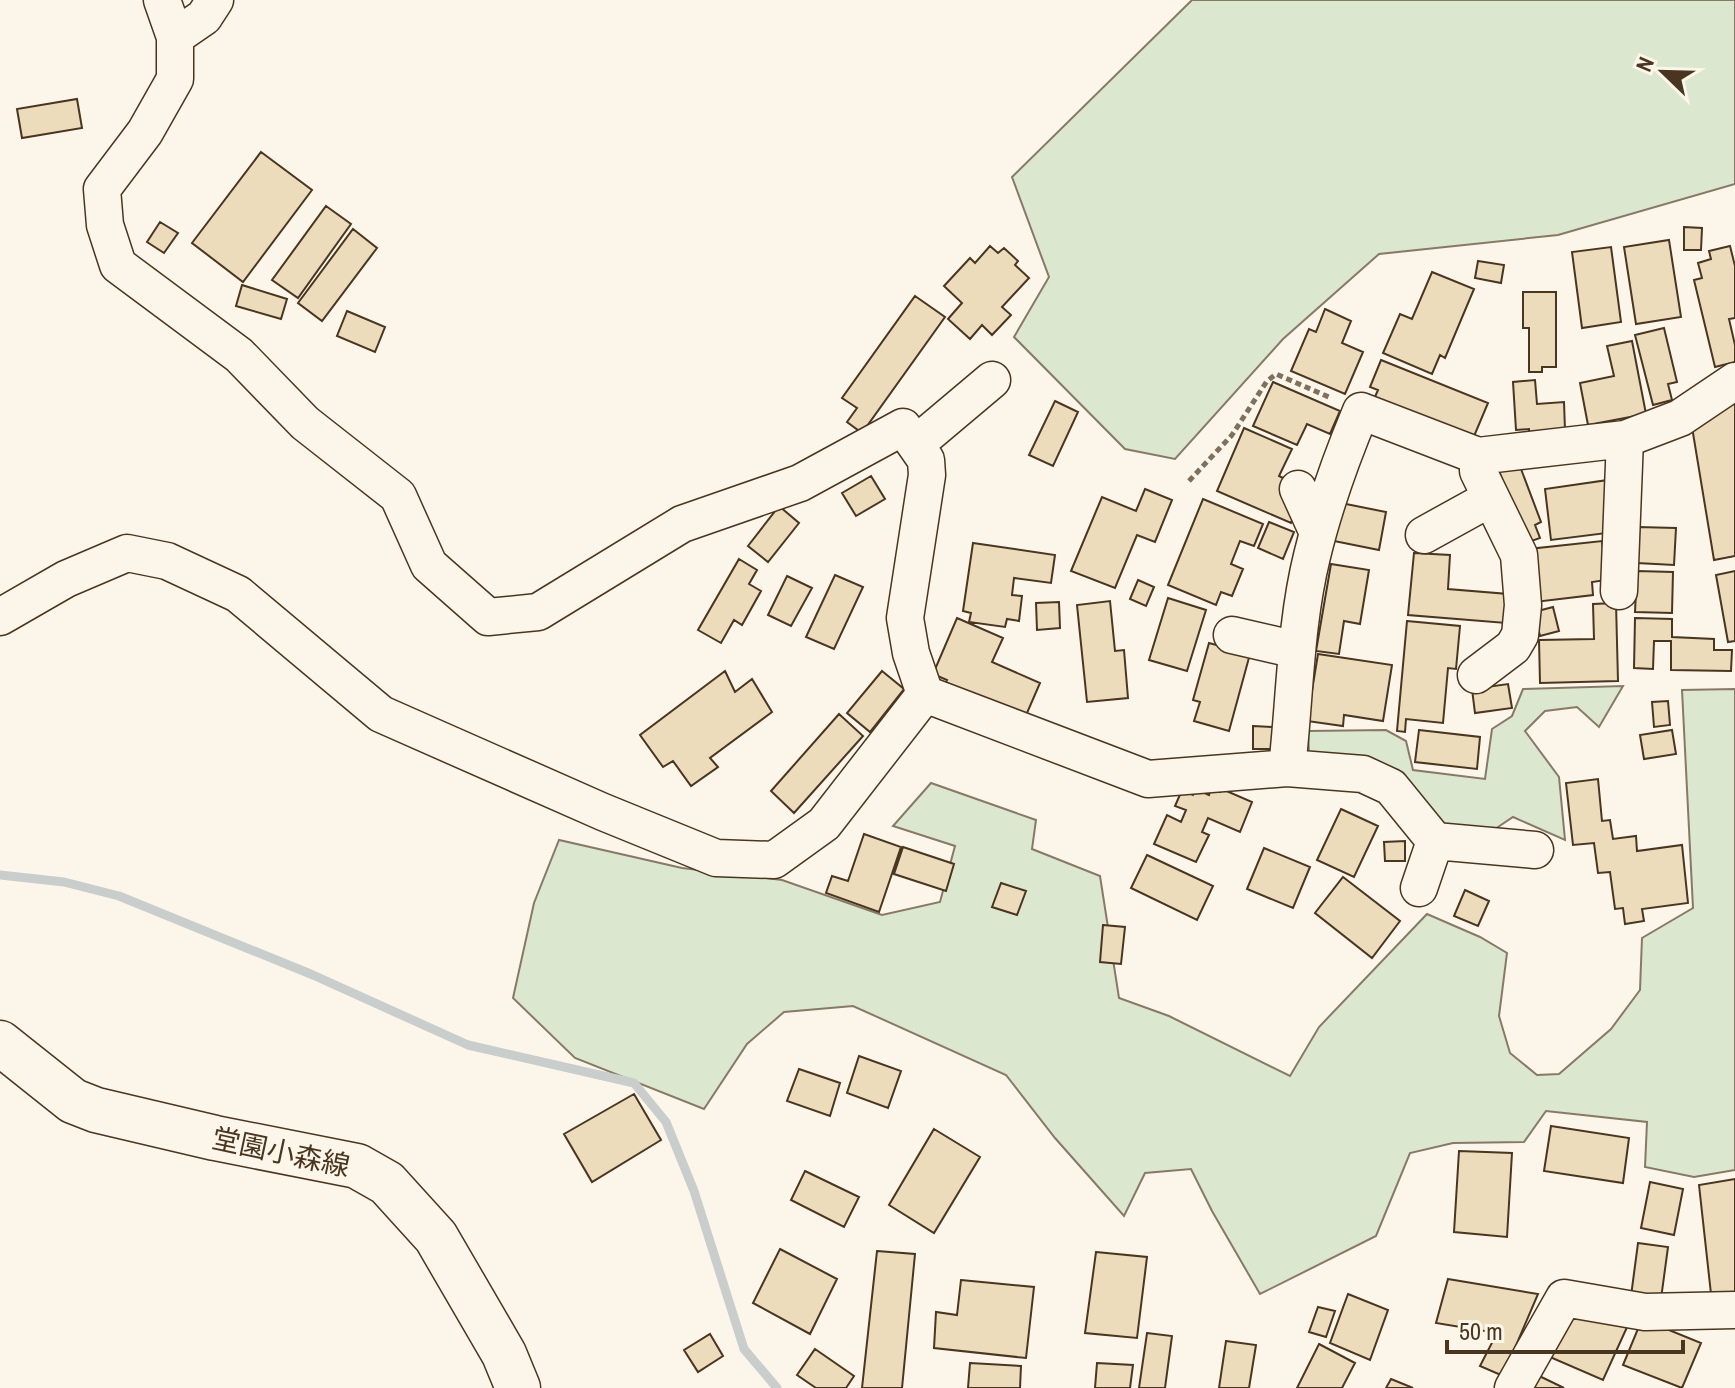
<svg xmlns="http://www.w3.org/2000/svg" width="1735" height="1388" viewBox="0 0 1735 1388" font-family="'Archivo Narrow','Noto Sans JP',sans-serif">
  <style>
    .green { fill: #dce7d0; stroke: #887966; stroke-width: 2 }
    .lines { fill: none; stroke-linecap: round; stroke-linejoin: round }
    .stream { stroke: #c9cecd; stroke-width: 9 }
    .building { fill: #ecdcbc; stroke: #4a3520; stroke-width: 2 }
    .minor-casing { stroke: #4a3520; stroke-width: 39 }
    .major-casing { stroke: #4a3520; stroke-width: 47 }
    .path { stroke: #7f6f5c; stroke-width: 5; stroke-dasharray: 6 4; stroke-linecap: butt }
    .minor { stroke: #fbf6e9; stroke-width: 36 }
    .major { stroke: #fbf6e9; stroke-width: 44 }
    .labels { text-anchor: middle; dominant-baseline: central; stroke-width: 6; stroke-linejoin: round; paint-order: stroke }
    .street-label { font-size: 28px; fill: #4a3520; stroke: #fbf6e9 }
  </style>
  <rect width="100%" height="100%" fill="#fbf6e9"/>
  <path class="green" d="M1192,0h543v184l-177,51 -179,19 -96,85 -108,120 -50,-10 -111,-112 35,-60 -37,-100z
    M1623,686l-24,41 -22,-20 -32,4 -20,20 34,46 6,63 -52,-23 -18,12h-50l-136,-75 -1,-23 78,-1 20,11 7,29 72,9 7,-50 20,-13 11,-27z
    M1735,689v481l-41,7 -49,-10 2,-45 -101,-11 -22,31 -71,1 -43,10 -34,83 -116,58 -48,-83 -21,-42 -46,4 -21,43 -69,-78 -49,-63 -153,-69 -69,6 -37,32 -43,65 -129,-51 -62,-60 21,-95 25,-63 123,28 100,12 100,35 58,-13 15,-56 -62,-20 38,-43 105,37 -4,29 68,27 19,122 50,18 121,60 29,-49 108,-113 53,23 27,16 -8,63 11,37 27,22 22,-1 52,-45 29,-39 2,-52 51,-30 -11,-218z"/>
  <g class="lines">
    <path class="stream" d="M0,875l64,7 55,14 194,79 155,70 166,38 32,39 28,69 50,158 33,39"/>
  </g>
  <path class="building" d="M77,99l5,29 -60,10 -5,-29z
    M261,152l51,38 -69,92 -51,-39z
    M326,206l25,18 -53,74 -26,-18z
    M160,222l18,11 -14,20 -17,-11z
    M1684,227l18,1 -1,22h-17z
    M353,229l24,19 -55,73 -24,-18z
    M1669,240l12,77 -45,7 -12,-77z
    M990,246l8,7 6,-5 14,13 -3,4 14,13 -27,29 9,8 -19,20 -10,-10 -12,14 -22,-20 14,-16 -18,-17 26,-28 5,5z
    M1730,246l5,20v52l-6,1 6,26v17l-20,5 -21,-87 8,-2 -4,-15 13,-4 -2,-8z
    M1611,247l10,75 -39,6 -10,-76z
    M1478,261l26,4 -3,18 -26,-5z
    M1432,272l42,17 -29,69 -5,-3 -8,19 -49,-21 17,-39 12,5z
    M242,285l45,14 -6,20 -45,-13z
    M1523,292h33v75h-14v5h-13v-44h-6z
    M915,296l30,21 -83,116 -15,-11 10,-14 -15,-10z
    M1325,309l26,12 -9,22 21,9 -18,42 -54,-23 18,-42 7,3z
    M347,311l38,16 -10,25 -38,-16z
    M1664,328l13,54 -9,2 4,16 -19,5 -18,-70z
    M1632,341l14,73 -58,11 -8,-42 34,-7 -7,-30z
    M1381,360l107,43 -16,38 -101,-35 7,-16 -8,-3z
    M1535,380l2,24 27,-2 1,28 -36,3v-4l-13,1 -3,-48z
    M1273,382l67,29 -10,23 -23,-10 -10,21 -44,-19z
    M1735,395v161l-21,4 -23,-139z
    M1055,401l23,11 -25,54 -24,-11z
    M1244,428l48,21 -13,27 14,7 7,18 -9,22 -74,-32z
    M1518,461l23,61 -6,3 5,13 -14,5 -28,-75z
    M871,476l14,23 -29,17 -14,-23z
    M1608,480l7,52 -64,8 -6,-51z
    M1145,489l27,11 -17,42 -18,-7 -22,53 -44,-17 31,-74 34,14z
    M1203,499l60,25 -9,22 -14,-5 -9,23 12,5 -11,27 -11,-4 -5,13 -48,-20z
    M1341,503l45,9 -7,38 -45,-9z
    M779,506l20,17 -31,39 -20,-16z
    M1269,522l25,10 -11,27 -25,-11z
    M1638,527l38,1 -2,37 -37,-2z
    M1602,541l4,39 -14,2 1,13 -58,7 -6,-53z
    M973,543l82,12 -4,28 -37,-5 -2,17 10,1 -3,25 -12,-2 -2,8 -36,-5 2,-9 -8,-2z
    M1414,553l36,2 -2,34 60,5 -2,29 -98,-8z
    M739,559l18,11 -8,14 12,7 -19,34 -8,-5 -13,23 -23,-13z
    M1331,564l38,6 -9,54 -16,-3 -5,33 -23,-3z
    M1637,571l36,1 -1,41 -37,-1z
    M1735,571v70l-7,1 -12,-67z
    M835,575l28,12 -29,62 -28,-12z
    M787,576l25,12 -21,38 -23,-11z
    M1138,580l16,7 -8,19 -16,-7z
    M1168,598l38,12 -19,61 -38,-11z
    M1110,601l5,50 9,-1 4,48 -41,4 -10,-97z
    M1059,602l1,26 -23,2 -1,-27z
    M1616,603l2,78 -78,2 -1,-43 55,-1 -1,-35z
    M1553,607l6,24 -19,5 -6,-24z
    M957,618l46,20 -11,24 48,21 -16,37 -80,-34 3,-6 -14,-6z
    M1635,618l37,1v18l42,2v11h18l-1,21 -60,-1v-29h-17l-1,28 -19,-1z
    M1407,621l53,5 -4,43 -8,-1 -5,55 -37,-4 -1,13 -8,-1z
    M1209,643l41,11 -21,77 -35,-10 6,-19 -7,-2z
    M1318,654l74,11 -9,56 -39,-6 -1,11 -36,-5z
    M725,671l10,21 17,-13 20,33 -62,46 8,9 -27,19 -18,-25 -10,6 -23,-32z
    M882,671l22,18 -34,43 -23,-19z
    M1508,684l4,24 -37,5 -3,-24z
    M1668,701l2,24 -16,2 -2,-25z
    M839,714l24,22 -69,77 -23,-22z
    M1253,726l20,1v22h-20z
    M1419,730l61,7 -3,32 -62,-7z
    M1672,730l4,24 -32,5 -4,-24z
    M1598,779l4,42 8,-1 3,19 23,-3 1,15 45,-6 6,58 -46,6 2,12 -19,3 -2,-16 -8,1 -5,-37 -12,1 -4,-30 -21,2 -7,-62z
    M1211,788l9,4 2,-3 30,13 -12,30 -32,-14 -6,14 7,3 -13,27 -42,-18 13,-29 14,7 5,-12 -11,-4 7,-16 11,5 3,-6 13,6z
    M1341,809l37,17 -24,51 -37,-17z
    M864,834l37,13 -22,65 -53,-19 6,-17 16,5z
    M1405,841v20h-20l-1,-19z
    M903,847l51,17 -8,27 -52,-17z
    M1264,848l46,19 -17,41 -46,-19z
    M1147,855l66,31 -16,34 -66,-32z
    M1343,877l57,44 -28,37 -57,-45z
    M1001,883l25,8 -9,24 -25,-8z
    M1465,890l24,11 -11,25 -24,-10z
    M1103,925l22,2 -4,37 -21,-2z
    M859,1056l42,15 -13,37 -41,-15z
    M799,1069l41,14 -10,33 -43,-15z
    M634,1094l27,46 -69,42 -28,-48z
    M1551,1126l78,12 -6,45 -79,-12z
    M934,1129l46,28 -46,76 -45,-28z
    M1459,1151l53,2 -5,84 -53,-5z
    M805,1171l54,26 -15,30 -53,-27z
    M1735,1179v122l-23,2 -13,-118z
    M1650,1182l33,7 -9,46 -33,-7z
    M1638,1243l30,4 -7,52 -30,-3z
    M780,1249l57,30 -27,55 -57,-31z
    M877,1251l38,3 -13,134h-40z
    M1096,1252l51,5 -10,81 -52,-5z
    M1448,1279l90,15 -35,82 -23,-10 17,-33 -61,-10z
    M961,1280l73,7 -8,71 -92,-10 2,-36 21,3z
    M1348,1294l40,16 -18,50 -40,-17z
    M1569,1300l59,25 -25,55 -60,-26z
    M1318,1307l17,4 -9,26 -17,-5z
    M1642,1319l59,24 -19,45 -59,-23z
    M1147,1333l25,3 -7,52h-26z
    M710,1334l13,22 -25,16 -14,-22z
    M1226,1341l30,4 -7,43h-30z
    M1319,1344l36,19 -13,25h-45z
    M815,1349l39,27 -8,12h-30l-19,-13z
    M970,1363l51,3 -1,22h-52z
    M1097,1363l36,2 -3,23h-35z
    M1531,1372l33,16h-40z
    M1391,1379l22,9h-27z"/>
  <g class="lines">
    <g class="minor-casing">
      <path id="minor" d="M162,0l13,37v42l-30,53 -43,57 3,36 13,40 121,90 66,68 93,73 31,69 59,52 50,-5 144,-88 118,-41 103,-56 23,33 1,15 -22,143 6,35 14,41
        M175,37l29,-20 11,-17
        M916,444l76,-64
        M1298,489l20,44
        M1424,535l67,-37
        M1619,591l6,-152
        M0,617l66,-38 61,-26 40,8 71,33 143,120 222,98 113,46 58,2 50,-36 101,-130
        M1232,635l65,15
        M1476,675l37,-28 7,-12 3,-30 -4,-50 -41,-84v-15
        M925,694l223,85 139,-11c8,-70 8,-143 25,-212 12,-50 29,-97 49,-145l117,45 147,-17 55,-21 55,-37
        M1287,768l76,6 28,13 44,54 -16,47
        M1435,841l100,9
        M1513,1388l51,-90 81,14 90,-2"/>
    </g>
    <g class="major-casing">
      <path id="major" d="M0,1043l73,58 23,9 119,28 142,28 30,17 49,54 68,117 14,34"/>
    </g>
    <path class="path" d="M1189,481l43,-46 35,-54 9,-7 55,24"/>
    <use href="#minor" class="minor"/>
    <use href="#major" class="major"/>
  </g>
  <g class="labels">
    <g class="street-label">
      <text transform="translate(281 1152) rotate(12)">堂園小森線</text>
    </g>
  </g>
  <g transform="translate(1663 72) rotate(293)" stroke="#fbf6e9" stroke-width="6" paint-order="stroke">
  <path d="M0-6L14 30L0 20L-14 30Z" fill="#4a3520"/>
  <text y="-12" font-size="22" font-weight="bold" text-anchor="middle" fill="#4a3520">N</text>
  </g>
  <path d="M1447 1340v12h236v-12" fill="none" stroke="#4a3520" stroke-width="4"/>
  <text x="1459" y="1340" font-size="24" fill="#4a3520" stroke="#fbf6e9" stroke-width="6" paint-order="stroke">50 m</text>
</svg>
